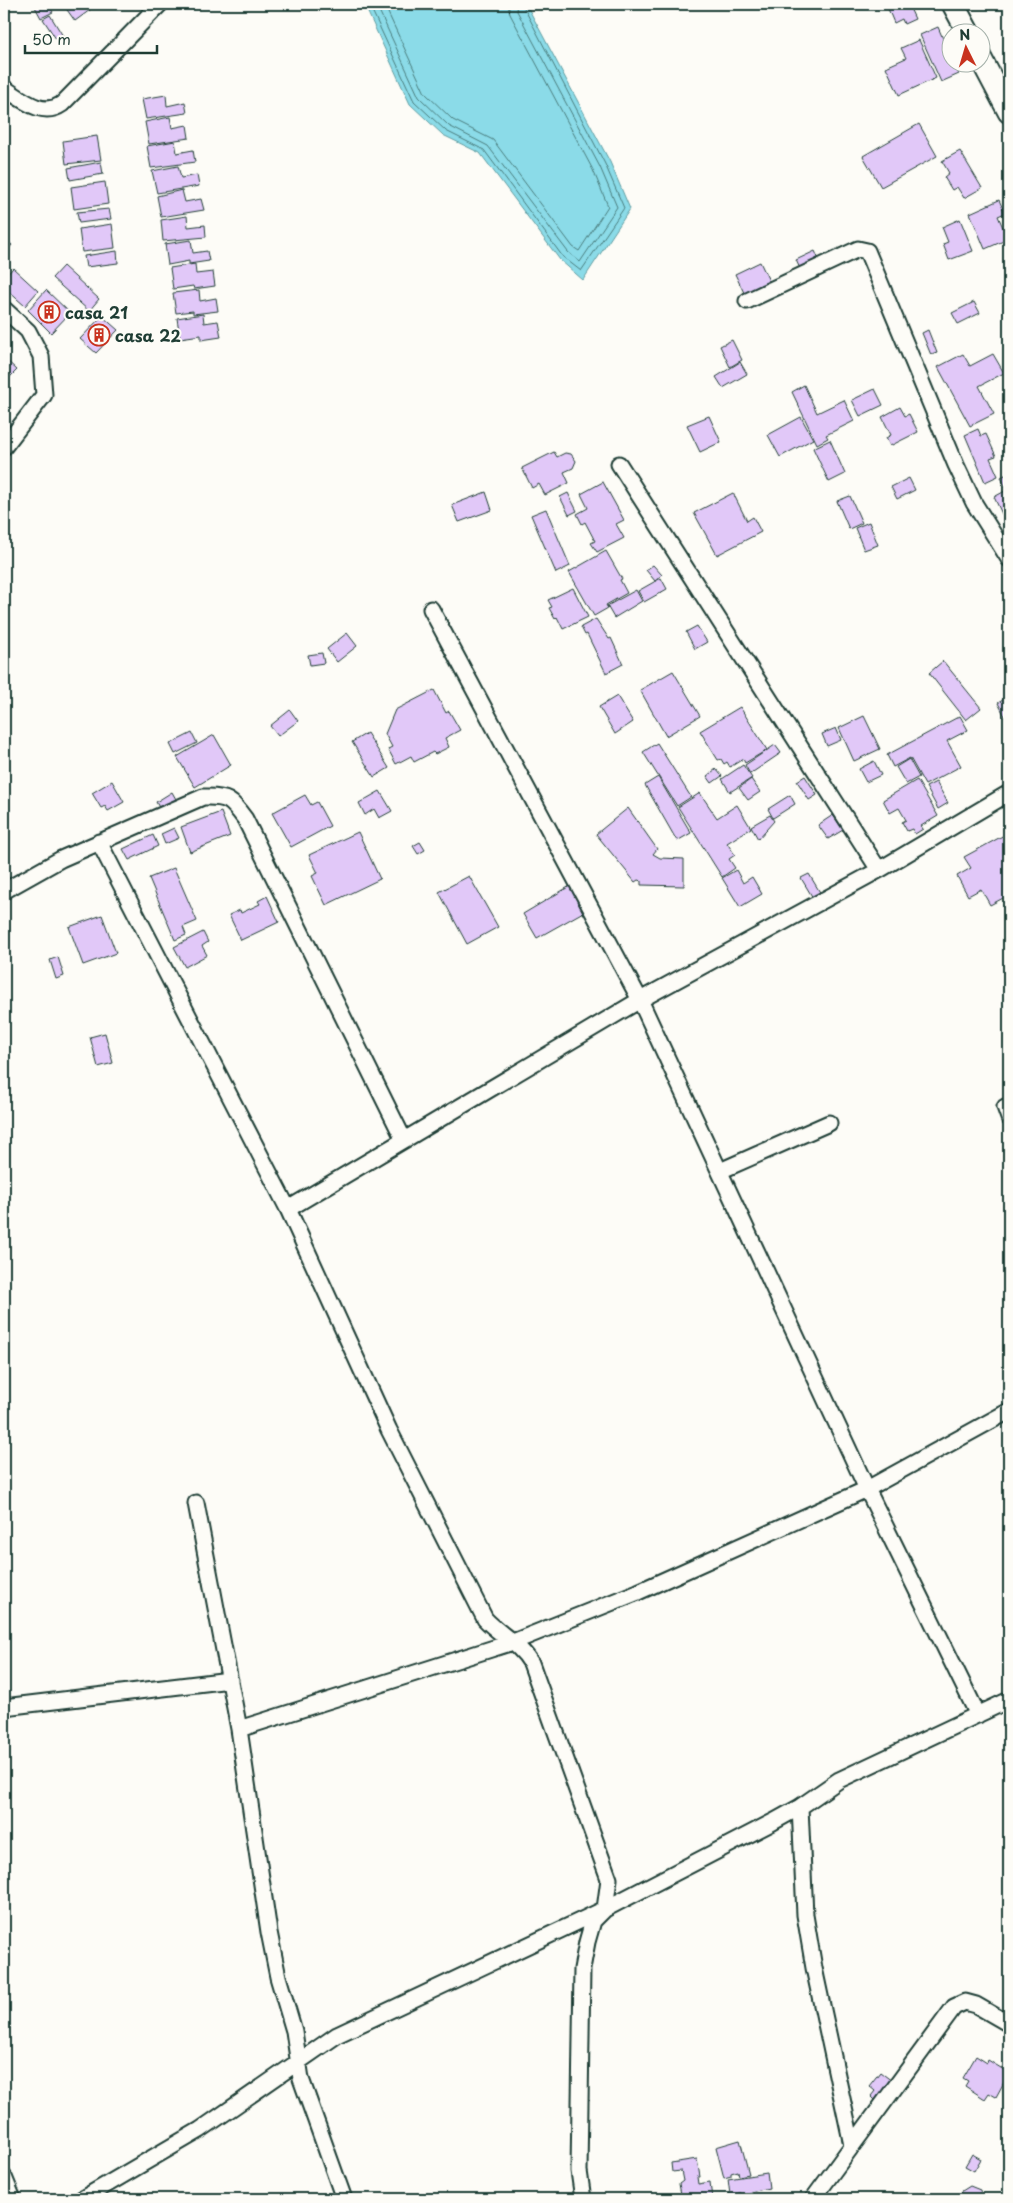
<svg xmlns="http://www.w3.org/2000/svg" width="1013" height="2203" viewBox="0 0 1013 2203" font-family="'Playpen Sans',sans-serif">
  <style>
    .water { fill: #8bdbe8; stroke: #609ca0 }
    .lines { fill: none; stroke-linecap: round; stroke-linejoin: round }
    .shore { stroke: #4a7c7c; stroke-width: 1 }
    .building { fill: #e1c8f8; stroke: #1f3d34 }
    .street-casing { stroke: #1f3d34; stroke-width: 19 }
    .secondary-casing { stroke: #1f3d34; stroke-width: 25 }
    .street { stroke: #fdfcf7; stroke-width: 15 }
    .secondary { stroke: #fdfcf7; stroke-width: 21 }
    .labels { text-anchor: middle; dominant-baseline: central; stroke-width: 4; stroke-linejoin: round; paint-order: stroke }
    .poi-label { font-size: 16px; font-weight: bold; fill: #1f3d34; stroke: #fdfcf7; text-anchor: start }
  </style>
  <rect width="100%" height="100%" fill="#fdfcf7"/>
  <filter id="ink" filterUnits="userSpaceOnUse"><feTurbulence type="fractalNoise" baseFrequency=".02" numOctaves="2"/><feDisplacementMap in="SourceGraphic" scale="10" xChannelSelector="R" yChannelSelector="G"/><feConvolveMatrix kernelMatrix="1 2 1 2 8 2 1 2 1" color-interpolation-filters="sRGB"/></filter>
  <g filter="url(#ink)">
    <path class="water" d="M364,4h162l84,158 20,47 -47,71 -23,-20 -80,-107 -37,-18 -33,-31z"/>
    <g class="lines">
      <path class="shore" d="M369,4l45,97 32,30 38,19 79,107 18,14 43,-63 -19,-44 -83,-160
        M376,4l43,93 30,29 39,20 80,106 12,10 37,-55 -17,-40 -83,-156 -2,-7
        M384,4l41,89 28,27 40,20 80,107 6,4 29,-45 -15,-36 -83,-156 -2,-10"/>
    </g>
    <path class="building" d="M36,4h12l5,8 -12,6 -7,-13z
      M70,4h16l4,6 -15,11 -10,-14z
      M886,4h22l7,15 -11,5 -2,-5 -8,4z
      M50,15l16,26 -6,4 -17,-26z
      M938,27l12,28v7h4l5,12 -18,8 -21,-47z
      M919,40l17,38 -37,17 -13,-28 20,-9 -5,-10z
      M166,95l1,11 18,-4 2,11 -41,6 -4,-20z
      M170,117l2,11 15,-3 2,13 -40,6 -4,-22z
      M919,124l18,32 -56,31 -18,-31z
      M97,136l4,24 -35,4 -3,-23z
      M175,141l2,12 16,-3 2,12 -44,6 -4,-22z
      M960,151l22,37 -18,10 -7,-11 -5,3 -8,-13 5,-4 -7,-12z
      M101,162l2,12 -33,6 -2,-12z
      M178,166l3,12 16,-3 2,11 -42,7 -5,-22z
      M105,182l3,22 -34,5 -3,-22z
      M182,190l3,12 16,-3 3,11 -43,7 -4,-21z
      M999,200l6,13 -7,3 10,23 -23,10 -15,-36z
      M109,209l2,10 -32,4 -2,-11z
      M187,216l1,11 17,-2 1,12 -43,4 -2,-21z
      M960,219l13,32 -24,9 -6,-16 5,-2 -6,-15z
      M112,224l3,24 -33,4 -3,-23z
      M4,237l8,8 -8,9z
      M191,240l2,13 14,-2 2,10 -20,3v-3l-21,4 -3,-21z
      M117,251l1,12 -32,4 -2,-11z
      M815,251l6,13 -19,9 -6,-13z
      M760,262l12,25 -25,12 -12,-25z
      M195,264l1,10 17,-2 2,14 -21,3 -1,-3 -20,3 -3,-21z
      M63,266l36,33 -10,12 -37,-33z
      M13,268l25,23 -13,15 -18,-16 -3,4v-16z
      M46,290l24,23 -19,20 -23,-23z
      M199,290l1,11 16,-3 2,13 -25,3v-3l-17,2 -3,-20z
      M974,302l6,11 -22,11 -6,-11z
      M203,314l1,9 14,-2 3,16 -20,3v-5l-21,3 -3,-20z
      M102,316l16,14 -22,23 -16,-14z
      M928,330l9,23 -6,2 -9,-22z
      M732,340l10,20 -12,7 -10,-21z
      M963,354l7,12 23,-12 11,19 -25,13 15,28 -24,12 -32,-59z
      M4,358l13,12 -13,13z
      M740,362l7,12 -24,14 -7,-11z
      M804,385l13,28 27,-13 10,21 -28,14 2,3 -11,6 -25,-52z
      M875,389l8,16 -23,11 -8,-16z
      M900,407l5,9 4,-2 9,18 -28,14 -4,-8 5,-3 -9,-18z
      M709,416l12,26 -21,10 -13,-27z
      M801,417l12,22 -33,18 -12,-22z
      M978,429l3,7 5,-2 10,22 -6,2 8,18 -13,6 -20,-47z
      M830,440l15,34 -16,8 -16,-34z
      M554,452l3,5 8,-4 6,1 5,7 -3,7 -9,4 5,11 -24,12 -6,-11 -7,4 -10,-20z
      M1009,473v40l-6,3 -9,-19 13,-7 -6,-13z
      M909,478l6,12 -18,9 -6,-12z
      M603,482l21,38 -8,4 8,14 -27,14 -6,-9 4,-2 -10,-19 -3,2 -5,-10 11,-6 -7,-14z
      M486,492l6,18 -33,12 -7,-17z
      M568,493l9,18 -8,4 -9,-18z
      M733,493l14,28 6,-4 8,15 -44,23 -23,-42z
      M850,496l12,27 -13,6 -12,-28z
      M546,509l24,57 -14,7 -25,-58z
      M869,522l9,23 -14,5 -9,-22z
      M606,551l16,28 -2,1 7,13 -21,12 2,3 -14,8 -25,-44z
      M653,565l9,10 -7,6 -9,-11z
      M661,578l6,11 -23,13 -6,-11z
      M573,588l15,29 -25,12 -6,-12 -2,2 -6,-11 3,-1 -4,-7z
      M636,590l6,11 -28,17 -7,-12z
      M596,619l13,20 2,-1 12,26 -17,9 -19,-39 -2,1 -4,-8z
      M697,626l10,16 -12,7 -9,-17z
      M347,633l10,13 -20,16 -10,-13z
      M322,653l2,10 -14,2 -2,-10z
      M943,661l38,47 -15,12 -37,-47z
      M673,671l27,45 -34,20 -26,-46z
      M434,690l12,23 3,-2 11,19 -15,8 4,9 -14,7 -2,-2 -19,10 -3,-6 -15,8 -8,-15 4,-2 -7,-13 10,-24z
      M617,696l16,26 -18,12 -16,-27z
      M1009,696v28l-11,-21z
      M740,707l27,43 -22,13 -2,-4 -13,8 -3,-5 -3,2 -3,-5 -3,1 -18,-29z
      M290,710l8,11 -20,15 -8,-10z
      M864,716l16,33 -26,12 -15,-33z
      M960,716l8,14 -21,11 14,25 -36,19 -15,-27 -17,9 -6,-12z
      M836,728l5,12 -14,6 -5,-12z
      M192,733l5,10 -22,11 -5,-10z
      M367,733l22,35 -15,9 -22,-35z
      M214,735l17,30 -36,22 -18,-30z
      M657,743l34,54 -14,9 -34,-54z
      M775,745l6,8 -31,21 -5,-9z
      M909,759l10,18 -13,7 -10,-17z
      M874,761l7,14 -15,7 -7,-13z
      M743,765l9,13 -22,14 -8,-13z
      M716,769l6,7 -10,7 -5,-7z
      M805,776l12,19 -8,5 -12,-19z
      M658,777l33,56 -14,8 -32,-56z
      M751,779l9,13 -12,8 -9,-12z
      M917,780l21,36 -17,10 2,3 -8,5 -3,-5 -5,2 -5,-9 4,-2 -7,-12 -9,5 -7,-13z
      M112,781l12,21 -16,9 -3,-5 -4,2 -9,-15z
      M936,782l12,21 -10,6 -12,-22z
      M380,791l12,20 -13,7 -5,-9 -9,6 -6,-12z
      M172,792l5,9 -16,10 -5,-9z
      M700,793l17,25 20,-13 14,23 -24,15 8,12 -6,4 6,9 -13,9 -44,-70z
      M305,795l6,10 6,-3 13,24 -39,21 -19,-34z
      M790,795l5,9 -22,14 -5,-9z
      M628,808l29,41 -4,5 7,4 24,1v27l-43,-1v-4l-3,-1 -3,2 -39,-48z
      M221,812l9,24 -40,16 -9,-25z
      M770,815l4,6 -16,18 -7,-13z
      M833,815l10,15 -15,9 -10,-14z
      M174,828l5,10 -14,6 -4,-10z
      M358,832l22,47 -54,26 -14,-29 6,-3 -9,-18z
      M1008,833l1,62 -19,10 -9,-16 -13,7 -11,-20 14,-8 -7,-11z
      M153,835l5,11 -29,14 -6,-11z
      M420,842l5,8 -7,4 -5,-8z
      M174,868l23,53 -14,6 3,8 -11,5 -26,-62z
      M736,870l7,13 9,-6 10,17 -22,13 -18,-29z
      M809,874l12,20 -8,4 -12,-20z
      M469,876l29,51 -31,17 -28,-52z
      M570,886l15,25 -48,27 -14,-24z
      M267,896l12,26 -38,18 -12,-25 11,-5 1,3 19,-9 -2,-3z
      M102,915l14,38 -33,12 -14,-38z
      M203,932l5,10 -6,4 5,9 -22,12 -11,-20z
      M58,957l6,19 -8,3 -6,-19z
      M105,1033l8,30 -15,4 -8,-30z
      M976,2056l11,7 1,-3 21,13 -13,24 -7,-4 -4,6 -20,-13 3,-5 -5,-3z
      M880,2072l12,9 -16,20 -5,-5 4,-5 -6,-5z
      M740,2140l9,34 -10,2 -1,-5 -7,2v3l-7,2 -8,-31z
      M972,2154l9,5 -7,12 -9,-5z
      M697,2159l3,18h-3l1,7 12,-2 2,17h-30l-3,-15 4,-3 -2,-10 -9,1 -1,-9z
      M767,2173l2,15 -19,4 1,7h-10l-1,-6 -10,2 -2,-16z
      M970,2186l10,4 2,9h-21l1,-8z"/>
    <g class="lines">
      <g class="street-casing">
        <path id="street" d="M4,88c18,11 38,30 58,16l98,-100
          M747,301l111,-52 9,2 89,214 18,38 35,56
          M4,309l24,22 13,25 3,39 -40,52
          M619,464l260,406
          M431,609l209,391 227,489 111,226
          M99,842l189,367 101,221 96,189c15,16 35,25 46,44l78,216 -4,30 -12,12 -6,21 -5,27 -3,202 4,28
          M4,891l57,-32 142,-62c25,-1 28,3 42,22l159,321
          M1005,1107l4,11
          M720,1171l109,-48
          M288,1209l352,-209 239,-130 130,-77
          M196,1503l43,226 30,203 9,45 16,54 7,48 43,120
          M4,1707l226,-27
          M239,1729l274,-87 125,-50 229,-103 142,-78
          M800,1807l5,108 9,53 38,177
          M4,2177l9,22
          M82,2199l118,-69 137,-95 268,-126 168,-87 27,-15 39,-27 170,-80
          M813,2199l141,-192 11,-5 11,3 33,19"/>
      </g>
      <g class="secondary-casing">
        <path id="secondary" d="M953,4l15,28
          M980,57l29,55"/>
      </g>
      <use href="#street" class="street"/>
      <use href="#secondary" class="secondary"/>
    </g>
  </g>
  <defs>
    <g id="building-ring" transform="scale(1.125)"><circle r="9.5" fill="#fdfcf7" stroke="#c8321e" stroke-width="1.5"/><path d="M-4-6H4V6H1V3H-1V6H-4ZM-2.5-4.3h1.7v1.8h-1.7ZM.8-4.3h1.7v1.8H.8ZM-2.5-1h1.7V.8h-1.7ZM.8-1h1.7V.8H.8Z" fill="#c8321e"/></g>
  </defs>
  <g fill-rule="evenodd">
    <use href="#building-ring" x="49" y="312"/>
    <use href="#building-ring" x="99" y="335"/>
  </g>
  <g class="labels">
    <g class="poi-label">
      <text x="65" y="312">casa 21</text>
      <text x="115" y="335">casa 22</text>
    </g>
  </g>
  <rect width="1013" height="2203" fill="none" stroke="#fdfcf7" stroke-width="20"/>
  <rect x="10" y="10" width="993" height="2183" fill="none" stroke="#1f3d34" stroke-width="2" filter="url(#ink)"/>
  <g transform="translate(966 48) rotate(355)"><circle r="24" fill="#fdfcf7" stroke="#a4b0a9"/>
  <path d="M0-4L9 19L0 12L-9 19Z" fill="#c8321e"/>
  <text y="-8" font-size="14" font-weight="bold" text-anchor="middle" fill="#1f3d34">N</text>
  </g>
  <path d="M25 45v8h132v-8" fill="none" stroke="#1f3d34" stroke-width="2.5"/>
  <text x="32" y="45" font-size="15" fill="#1f3d34" stroke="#fdfcf7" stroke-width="4" paint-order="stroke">50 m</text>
</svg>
